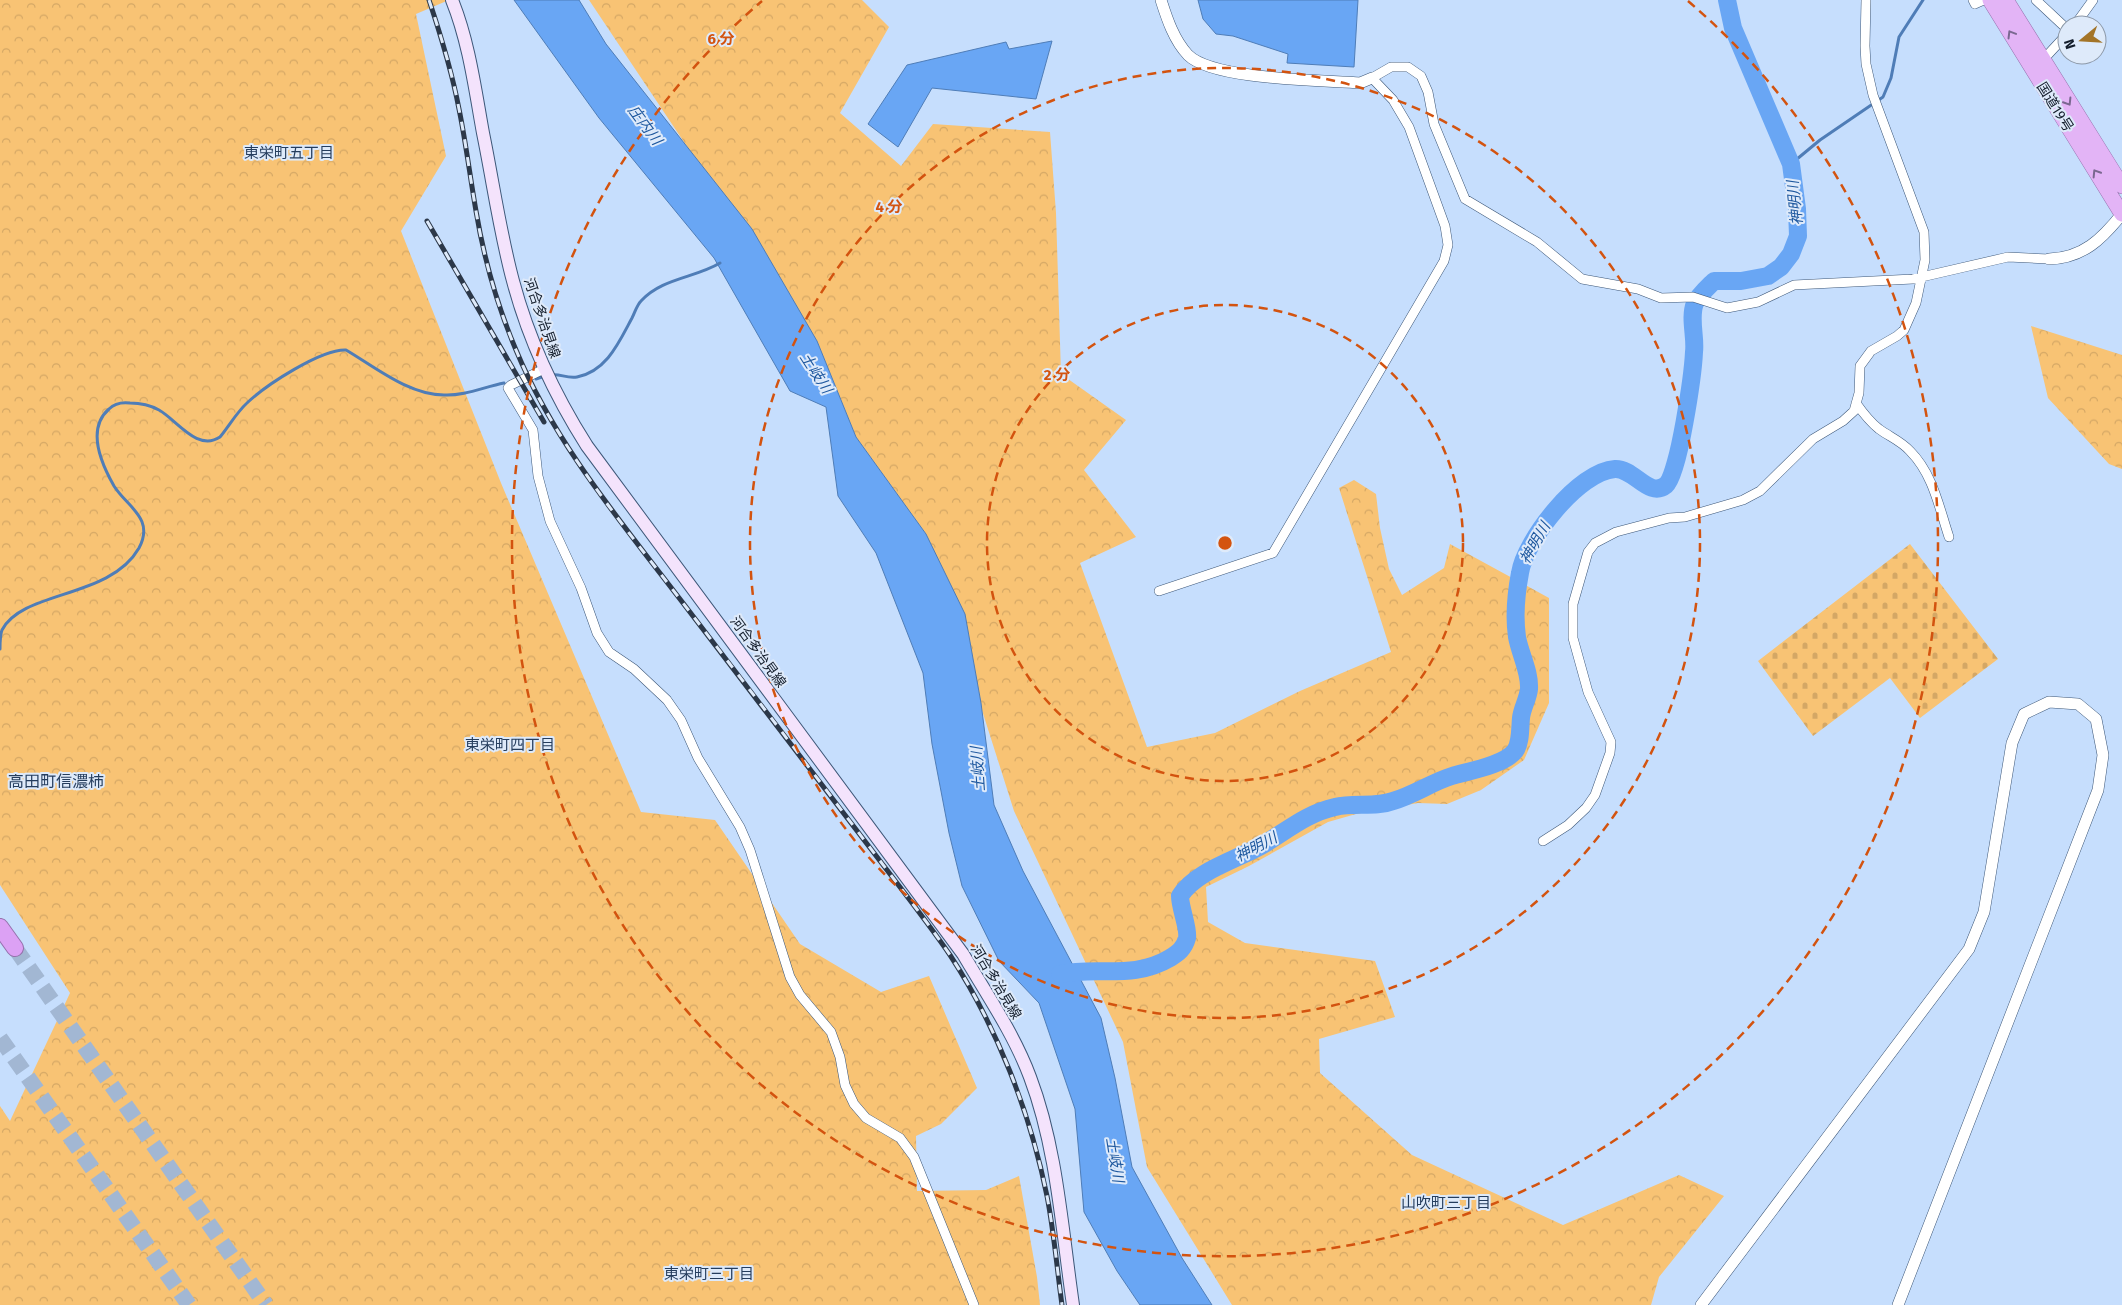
<svg xmlns="http://www.w3.org/2000/svg" width="2122" height="1305" viewBox="0 0 2122 1305" font-family="'Fira Sans','Noto Sans JP',sans-serif">
  <style>
    .forest { fill: url(#forest-crowns) }
    .cemetery { fill: url(#cemetery-stones) }
    .water { fill: #69a6f4; stroke: #4f7db7 }
    .lines { fill: none; stroke-linecap: round; stroke-linejoin: round }
    .stream { stroke: #4f7db7; stroke-width: 3 }
    .river { stroke: #69a6f4; stroke-width: 18 }
    .motorway-tunnel { stroke: #a2b7d3; stroke-width: 16; stroke-dasharray: 16 8; stroke-linecap: butt }
    .minor-casing { stroke: #3d5778; stroke-width: 10 }
    .tertiary-casing { stroke: #3d5778; stroke-width: 12 }
    .secondary-casing { stroke: #3d5778; stroke-width: 14 }
    .trunk-casing { stroke: #9572ad; stroke-width: 16 }
    .motorway-casing { stroke: #9572ad; stroke-width: 18 }
    .minor { stroke: #fff; stroke-width: 9 }
    .tertiary { stroke: #fff; stroke-width: 11 }
    .secondary { stroke: #f4e3fc; stroke-width: 12 }
    .trunk { stroke: #e3b4f6; stroke-width: 15 }
    .motorway { stroke: #dca1f4; stroke-width: 16 }
    .rail-casing { stroke: #2c3849; stroke-width: 5 }
    .rail { stroke: #deeafa; stroke-width: 3; stroke-dasharray: 9; stroke-linecap: butt }
    .oneway { stroke: #7a6890 }
    .ring { fill: none; stroke: #d3530f; stroke-width: 2.5; stroke-dasharray: 9 6 }
    .labels { text-anchor: middle; dominant-baseline: central; stroke-width: 4; stroke-linejoin: round; paint-order: stroke }
    .street-label { font-size: 14px; fill: #121c2a; stroke: #deeafa }
    .water-label { font-size: 15px; font-style: italic; fill: #1d579e; stroke: #deeafa }
    .neighbourhood-label { font-size: 15px; fill: #253d5d; stroke: #deeafa }
    .quarter-label { font-size: 16px; fill: #253d5d; stroke: #deeafa }
    .centre { fill: #d3530f; stroke: #deeafa; stroke-width: 2.5 }
    .ring-label { font-size: 15px; text-anchor: middle; font-weight: bold; fill: #d3530f; stroke: #deeafa; stroke-width: 4; stroke-linejoin: round; paint-order: stroke }
  </style>
  <defs>
    <pattern id="forest-crowns" width="20" height="18" patternUnits="userSpaceOnUse" patternTransform="scale(1.25)"><rect width="20" height="18" fill="#f8c374"/><path d="M2 6a3 3 0 1 1 6 0M12 15a3 3 0 1 1 6 0" fill="none" stroke="#d4a765"/></pattern>
    <pattern id="cemetery-stones" width="16" height="16" patternUnits="userSpaceOnUse" patternTransform="scale(1.25)"><rect width="16" height="16" fill="#f8c374"/><path d="M2 7V4a2 2 0 0 1 4 0v3zM10 15v-3a2 2 0 0 1 4 0v3z" fill="#d4a765"/></pattern>
  </defs>
  <rect width="100%" height="100%" fill="#c6defd"/>
  <path class="forest" d="M0,0h449l-33,14 30,142 -45,75 100,252 140,329 74,8 85,124 81,48 48,-16 48,112 -36,36 -25,12 1,55 69,-1 33,-14 18,101 3,28h-1040v-199l10,15 60,-128 -70,-108z
    M589,0h273l27,27 -49,86 61,53 32,-42 117,8 6,81 5,161 65,46 -42,50 52,67 -56,26 67,184 68,-14 85,-42 91,-39 -52,-164 15,-8 22,14 4,34 9,41 13,26 42,-27 6,-24 99,54v105l-25,57 -43,30 -34,14 -29,-1 -62,11 -28,8 -79,44 -43,21 2,35 37,21 130,18 20,56 -76,22 1,34 92,82 151,70 116,-50 45,21 -65,81 -8,28h-419l-85,-138 -24,-125 -109,-231 -88,-277 -70,-97 -39,-96z
    M2031,326l91,29v114l-13,-5 -61,-66z"/>
  <path class="cemetery" d="M1910,544l88,115 -78,59 -30,-40 -77,58 -55,-75z"/>
  <path class="water" d="M514,0h65l27,44 146,185 65,112 39,96 70,97 39,80 16,89 13,102 29,66 78,147 14,60 17,89 50,91 30,47h-72l-23,-34 -33,-59 -9,-103 -36,-106 -40,-42 -37,-75 -13,-53 -17,-89 -9,-71 -47,-120 -38,-57 -12,-89 -36,-16 -76,-133 -115,-140z
    M1198,0h160l-4,67 -67,-4 1,-9 -55,-18 -17,-2 -13,-15z
    M1052,41l-16,58 -104,-11 -34,59 -30,-23 39,-59 99,-23 3,7z"/>
  <g class="lines">
    <path class="stream" d="M1791,164l29,-24 63,-43 8,-19 8,-41 24,-37
      M551,375c8,-2 16,4 26,2 30,-6 42,-35 55,-59 3,-6 5,-13 9,-17 21,-23 54,-23 79,-38
      M536,379l9,-3
      M0,649c0,-6 0,-14 2,-19 21,-40 108,-31 137,-82 16,-30 -12,-41 -25,-62 -12,-21 -28,-57 -5,-77 5,-5 13,-7 21,-6 9,0 20,2 29,7 18,10 38,42 61,27 9,-11 17,-25 27,-34 19,-18 74,-54 99,-53 29,17 63,45 98,45 20,1 40,-8 60,-12"/>
    <path class="river" d="M1060,974c38,-8 73,6 110,-16 8,-5 14,-9 17,-20 2,-9 -7,-30 -7,-42 16,-26 60,-37 86,-53 23,-14 42,-30 69,-36 19,-5 40,1 58,-6 21,-6 39,-19 59,-25 17,-5 52,-11 63,-25 6,-8 5,-24 6,-33 1,-10 7,-19 8,-29 1,-18 -9,-35 -12,-52 -3,-21 -1,-43 3,-64 5,-33 59,-102 95,-104 19,-1 34,30 51,16 13,-11 27,-112 28,-133 2,-15 -5,-34 1,-49 4,-8 13,-16 19,-22h27l27,-5 13,-9 10,-13 7,-18 -1,-27 -6,-45 -58,-136 -6,-28"/>
    <path class="motorway-tunnel" d="M15,948l251,357
      M0,1038l189,267"/>
    <g class="minor-casing">
      <path id="minor" d="M1973,0l2,4 9,-4
        M2036,0l31,29
        M2075,25l18,-25
        M2042,61l25,-27
        M544,369l-33,16 -3,3 25,42 5,46 12,45 31,67 16,45 12,19 25,17 33,31 14,20 17,38 42,69 10,23 40,127 10,18 31,37 9,25 5,28 9,19 12,14 34,20 14,19 60,148
        M1856,403c7,10 14,19 23,26 11,8 22,12 31,22 23,23 29,56 39,86
        M1159,591l114,-38 171,-292 4,-16 -3,-19 -36,-99 -16,-27 -21,-22 19,-11h17l13,9 7,16 6,32 31,75 72,43 45,37 56,10 23,9 32,-1 34,11 31,-6 36,-17 119,-6 95,-22 41,2
        M1543,841l25,-16 18,-17 9,-13 15,-42 1,-11 -23,-50 -15,-54v-34l15,-52 7,-9 21,-11 53,-14 16,-1 58,-17 17,-9 53,-52 30,-18 11,-10 5,-18 1,-27 11,-15 26,-15 7,-6 12,-27 9,-43 -1,-28 -51,-137 -7,-31 -1,-18 1,-46"/>
    </g>
    <g class="tertiary-casing">
      <path id="tertiary" d="M1161,0c6,19 13,40 27,55 25,25 134,25 172,28l12,-5
        M2049,259c34,-1 53,-20 73,-45
        M1701,1305l268,-356 15,-37 28,-169 12,-29 25,-12 29,2 18,15 7,36 -5,35 -200,515"/>
    </g>
    <g class="secondary-casing">
      <path id="secondary" d="M452,0c17,42 23,89 31,133 10,49 17,100 30,148 16,60 41,113 74,165l376,508c23,39 51,80 67,123 27,71 32,153 43,228"/>
    </g>
    <g class="trunk-casing">
      <path id="trunk" d="M1990,0l132,214
        M2006,0l116,186"/>
    </g>
    <g class="motorway-casing">
      <path id="motorway" d="M0,927l15,21"/>
    </g>
    <use href="#minor" class="minor"/>
    <use href="#tertiary" class="tertiary"/>
    <use href="#secondary" class="secondary"/>
    <use href="#trunk" class="trunk"/>
    <use href="#motorway" class="motorway"/>
    <g class="rail-casing">
      <path id="rail" d="M429,0c12,36 23,72 30,109 7,34 11,68 17,102 8,48 21,94 40,139 39,94 106,173 167,253 74,96 147,192 220,288 16,21 32,42 47,64 47,72 80,157 97,241 7,36 10,73 15,109
        M427,221l117,201"/>
    </g>
    <use href="#rail" class="rail"/>
  </g>
  <defs><path id="oneway-chevron" d="M-2-3.5L2.5 0L-2 3.5" fill="none" stroke-width="1.6" stroke-linecap="round" stroke-linejoin="round" transform="scale(1.25)"/></defs>
  <g class="oneway">
    <use href="#oneway-chevron" transform="translate(2011 34) rotate(-121)"/>
    <use href="#oneway-chevron" transform="translate(2068 102) rotate(58)"/>
    <use href="#oneway-chevron" transform="translate(2096 173) rotate(-122)"/>
  </g>
  <g class="ring">
    <circle cx="1225" cy="543" r="238"/>
    <circle cx="1225" cy="543" r="475"/>
    <path d="M1688 1A713 713 0 1 1 762 1"/>
  </g>
  <g class="labels">
    <g class="street-label">
      <text transform="translate(2055 107) rotate(58)">国道19号</text>
      <text transform="translate(542 318) rotate(71)">河合多治見線</text>
      <text transform="translate(758 652) rotate(54)">河合多治見線</text>
      <text transform="translate(996 982) rotate(59)">河合多治見線</text>
    </g>
    <g class="water-label">
      <text transform="translate(645 125) rotate(53)">庄内川</text>
      <text transform="translate(1795 203) rotate(-96)">神明川</text>
      <text transform="translate(816 373) rotate(57)">土岐川</text>
      <text transform="translate(1535 543) rotate(-60)">神明川</text>
      <text transform="translate(978 769) rotate(-94)">土岐川</text>
      <text transform="translate(1256 847) rotate(-28)">神明川</text>
      <text transform="translate(1115 1160) rotate(81)">土岐川</text>
    </g>
    <g class="neighbourhood-label">
      <text x="289" y="153">東栄町五丁目</text>
      <text x="510" y="745">東栄町四丁目</text>
      <text x="1446" y="1203">山吹町三丁目</text>
      <text x="709" y="1274">東栄町三丁目</text>
    </g>
    <g class="quarter-label">
      <text x="56" y="781">高田町信濃柿</text>
    </g>
  </g>
  <circle cx="1225" cy="543" r="8" class="centre"/>
  <g class="ring-label">
    <text x="721" y="44">6 分</text>
    <text x="889" y="212">4 分</text>
    <text x="1057" y="380">2 分</text>
  </g>
  <g transform="translate(2082 40) rotate(252)"><circle r="24" fill="#deeafa" stroke="#8c98a7"/>
  <path d="M0-4L9 19L0 12L-9 19Z" fill="#a37427"/>
  <text y="-8" font-size="14" font-weight="bold" text-anchor="middle" fill="#121c2a">N</text>
  </g>
</svg>
